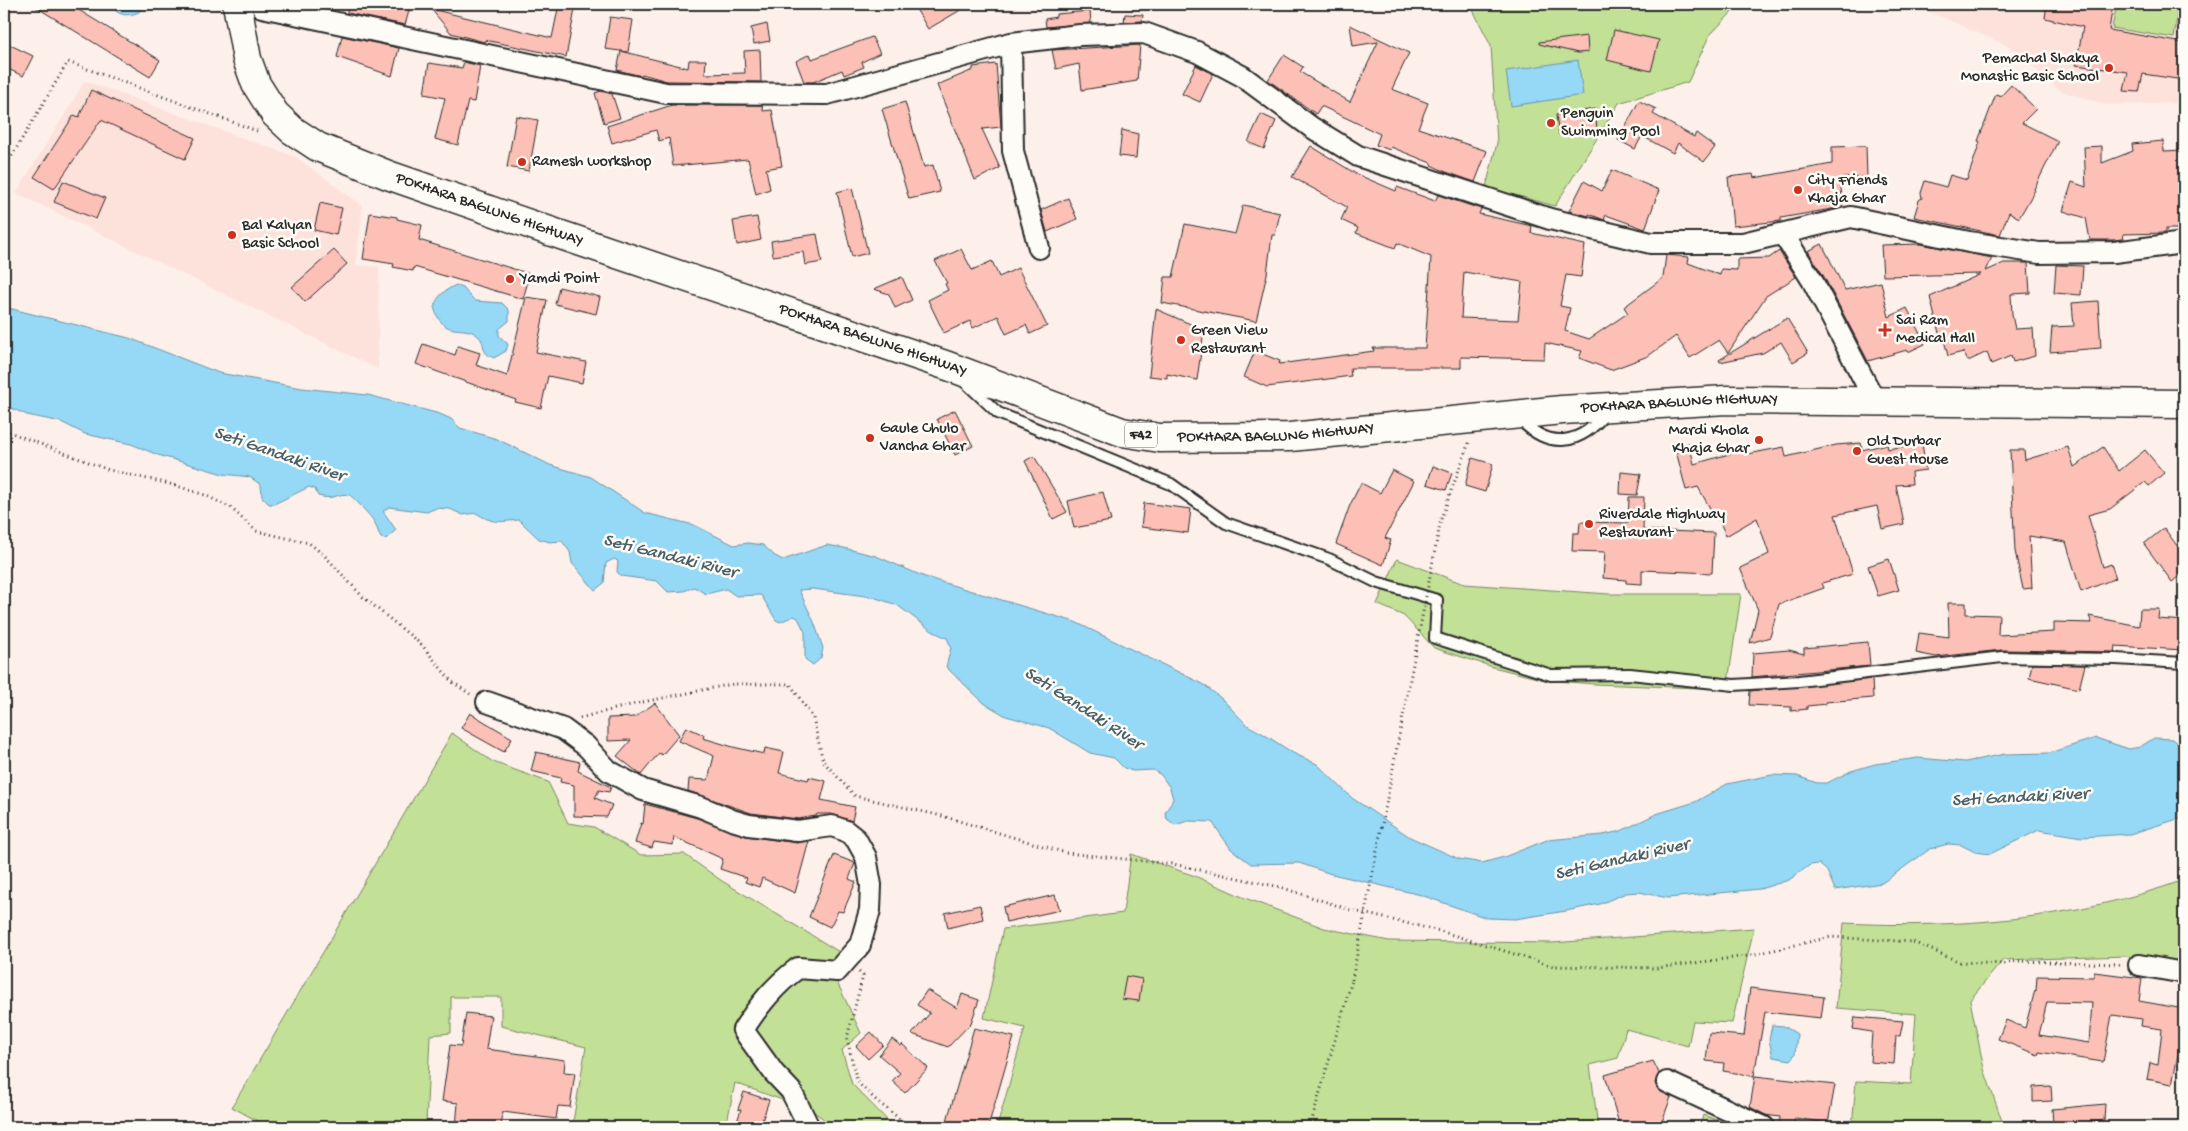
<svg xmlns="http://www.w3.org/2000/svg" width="2188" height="1131" viewBox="0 0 2188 1131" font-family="'Gochi Hand',sans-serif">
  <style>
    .built { fill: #fde2db }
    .green { fill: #c3e097; stroke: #778661 }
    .water { fill: #95d9f7; stroke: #6b93a5 }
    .building { fill: #fcc0b7; stroke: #2b2b2b; fill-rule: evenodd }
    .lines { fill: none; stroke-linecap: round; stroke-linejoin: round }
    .lane-casing { stroke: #2b2b2b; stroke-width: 14 }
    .street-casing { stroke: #2b2b2b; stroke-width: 24 }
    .highway-casing { stroke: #2b2b2b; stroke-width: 31 }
    .path { stroke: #2b2b2b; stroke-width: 3; stroke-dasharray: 1 4; stroke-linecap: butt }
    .lane { stroke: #fdfcf7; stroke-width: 10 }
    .street { stroke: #fdfcf7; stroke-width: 20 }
    .highway { stroke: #fdfcf7; stroke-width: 28 }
    .path-bridge { stroke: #2b2b2b; stroke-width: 3; stroke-dasharray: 1 4; stroke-linecap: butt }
    .poi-dot { fill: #c8321e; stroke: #fdfcf7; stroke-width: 2 }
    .labels { text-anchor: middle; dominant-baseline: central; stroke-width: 5; stroke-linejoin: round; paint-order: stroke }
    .shield { fill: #fdfcf7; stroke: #6a6a68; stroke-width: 1 }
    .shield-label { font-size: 15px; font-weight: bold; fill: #2b2b2b }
    .poi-label { font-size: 16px; fill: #2b2b2b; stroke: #fdfcf7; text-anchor: start }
    .street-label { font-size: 16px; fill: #2b2b2b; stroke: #fdfcf7 }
    .water-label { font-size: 18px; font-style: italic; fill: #4b5f68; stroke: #fdfcf7 }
  </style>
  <rect width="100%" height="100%" fill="#fdf0ea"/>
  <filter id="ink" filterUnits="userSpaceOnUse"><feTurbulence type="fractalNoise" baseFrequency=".02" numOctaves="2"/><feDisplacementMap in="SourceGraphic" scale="10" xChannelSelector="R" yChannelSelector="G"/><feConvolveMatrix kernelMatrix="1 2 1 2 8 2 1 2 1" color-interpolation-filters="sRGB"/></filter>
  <g filter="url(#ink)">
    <path class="built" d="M1921,4h263v99l-77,2 -48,-15 -49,-43 -89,-39z
      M85,81l211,76 67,49 -7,59 23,2 -1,102 -362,-176z"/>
    <path class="green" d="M1470,4h273l-6,3 -28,29 -21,46 -69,21 -64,103 -69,-19 11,-44 -6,-97z
      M2117,4h25l36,6 -4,28 -62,-10z
      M1397,559l67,25 145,10h132l-14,95 -133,-5 -49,-4 -52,-13 -59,-19 -30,-32 -27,-12z
      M452,733l41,29 55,20 20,41 26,4 47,28 43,-1 38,27 119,72 -9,14 -37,-7 -61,72 14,24 31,34 6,11 -50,-18 -9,44h-154l14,-80 -85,-21v-29h-50v36l-21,2 -4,92h-158l-36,-20z
      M1131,854l64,22 50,22 79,30 65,13 163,2 202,-15 -22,95 -39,-2 -5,25 -62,-17 -8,29 -28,7 8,62h-601l28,-99 -41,-10 19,-89 120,-16z
      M2184,880v84l-57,-8 -124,4 -33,40 14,69 19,55 10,3h-161l4,-46 55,3 5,-70 -80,-6 8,-85c115,6 232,-4 340,-43z
      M799,974l37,6 25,53 -19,17 10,34 42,43h-60l-25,-19 -49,-69 -4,-12 22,-32z
      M1703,1115l32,12h-35z"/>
    <path class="water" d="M111,4h34l-6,8c-11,5 -23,4 -28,-8z
      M1578,60l5,35 -72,11 -5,-35z
      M456,285l7,3 12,13 27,2 7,7v11l-10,8v7l9,8 -2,7 -12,7c-15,-6 -7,-13 -15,-21 -15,-16 -35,5 -45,-30 4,-12 11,-17 22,-22z
      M4,307l125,31 90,35 83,15 66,7 72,19 11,5 9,9 37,11 53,26 41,12 54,36 49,12 40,20 14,-2 15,2 12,11 8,4 44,-15 17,3 32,8 49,21 150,45 128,62 19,15 25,26 15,8 31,20 24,11 35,34 58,39 49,22 12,2 11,2 22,-6 43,-17 56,-5 18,-4 35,-17 39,-12 32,-18 45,-9 25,1 20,7h10l24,-12 24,-7 43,-6 47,4 40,-8 44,-1 47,-15 33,11 11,-2 14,-9 18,1 12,10v68l-54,17 -48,3 -43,-7 -49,24 -15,-2 -14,-7 -13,-1 -18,5 -48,34 -47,7 -8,-19 -8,-7 -9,1 -21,15 -29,9 -92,9 -29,-6 -13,1 -26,11 -34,7 -51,8 -28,-1 -66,-23 -93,-22 -29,-10 -48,1 -20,-15 -19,-27 -24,-1 -13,4 -8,-6 -2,-6 8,-14 -3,-11 -9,-13 -8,-5 -20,1 -9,-3 -10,-10 -24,-5 -41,-25 -43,-12 -22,-13 -38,-36 5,-20 -4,-9 -15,-7 -35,-26 -24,-8 -60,-8 -14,1 15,32 9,26 -2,10 -8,7 -8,-6v-27l-7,-14 -4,-2 -14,6 -4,-2 -15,-25 -25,1 -10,-7 -20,5 -12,-7 -10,4 -16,1 -11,-11 -36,-5 -4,-4 1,-11 -4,-2 -8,4 -2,20 -9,7 -23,-27 -2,-11 -8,-11 -12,1 -11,-3 -20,-19c-21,2 -25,4 -43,-7l-13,2 -13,-6 -14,-1 -9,4 -38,-5 -6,4 13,19 -10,9 -5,-1c-3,-5 -4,-13 -8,-18 -3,-4 -21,-25 -24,-25 -12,-3 -13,6 -31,1l-3,-7 -6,-2 -35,17h-5l-7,-7 -1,-12 -11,-8 -27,-3 -65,-19 -27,-11 -46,-10 -24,-12 -34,-7 -23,-10z
      M1772,1025l12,1 13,8 -2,20 -4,6 -18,-3 -4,-17z"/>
    <path class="building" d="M31,4h38l91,56 -10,17z
      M348,4h63l-6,21 -58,-12z
      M559,4h17l-10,53 -81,-17 -1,2 -33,-9 -20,-24 121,29z
      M913,4h58l-43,25z
      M2047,4h66l-4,26 75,13v37l-41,-6 -4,18 -15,-1 4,-19 -52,-7 7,-38 -38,-9z
      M1090,11l1,12 -45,4 -1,-8 11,-2v-3z
      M1125,14l18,1 -1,6 -18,1z
      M610,17l23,3 -5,32 -23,-3z
      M767,24l3,17 -16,3 -3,-16z
      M1350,25l59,28 -17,36 36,14 -10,25 69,23 -12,31 -29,-10 -15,-7v-2l-40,-16 -1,3 -14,-5 4,-11 -59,-28 -5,8 -48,-34 16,-25 19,12 -3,5 50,30 28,-60 -25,4z
      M1614,30l45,10 -8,31 -44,-11z
      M342,36l57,12 -7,28 -55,-19z
      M1587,36l1,16 -10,1 -39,-9v-2z
      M872,37l8,16 -18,9 2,5 -20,8 -2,-5 -29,12h-9l-8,-21 14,-7 2,5z
      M4,42l29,14 -10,20 -19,-9z
      M1140,45l-3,36 -55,9 -3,-26 -23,5 -4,-19z
      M760,50l1,32 -94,-1 -25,-7 -1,2 -24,-6 4,-19 67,17 1,-8h17l-1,14 40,-1 -1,-22z
      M464,62l16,4 -6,36 -6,-1 -10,44 -23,-6 10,-41 -21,-4 5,-31 33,5z
      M996,64l5,63 -19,2 18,39 -25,12 -38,-95 36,-15v-3z
      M1196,65l17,9 -13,28 -18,-8z
      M2011,85l25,24 -14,14 36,18 -24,48 1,1 -16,28 -10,-6 -9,23 -86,-18 5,-17 3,-2 -1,-5 4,-12 21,6 4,-12 17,5 13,-38 -2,-1 18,-47 5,2z
      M91,90l104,48 -10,21 -84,-39 -47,69 -20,-12 40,-62 5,2z
      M601,91l11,3 8,24 -16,5 -9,-30z
      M1639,101l17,8 -3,5 41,23 2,-4 19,14 -11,15 -26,-19 -5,10 -31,-17 -7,13 -17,-9z
      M905,102l19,65 9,-2 7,27 -31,7 -27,-90z
      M672,105h90l1,6 9,-1 10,56 -16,3 4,20 -14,5 -8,-35 -75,7 -4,-28 -10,3 -3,-11 -44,13 -5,-17z
      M1595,109l2,21 -38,5 -3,-20z
      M1261,114l15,7 -12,28 -16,-7z
      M516,116l22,4 -9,51 -22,-4z
      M1122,130l16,4 -2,24 -17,-2z
      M2163,141l1,10 20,-1v79h-18v4l-43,1 1,5 -11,1h-23l-4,-22 -23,-7 9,-29 14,5 -2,-40 18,-1v17l31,-12 -1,-7z
      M1311,146l45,28 40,17 1,-4 38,14 3,-6 43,14 -2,5 53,12 -1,7 54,12 -4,32 -15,-2 -6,31 10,2 -5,23 24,8 39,-26 -4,-6 39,-29 3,-23 23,2 -1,6 32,12 1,-6 16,1v-11l32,-1 10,-7 17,26 -30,19 -38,57 -9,-13 -29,18 -14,-22 -28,20 -37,14 -32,-12 3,-7 -37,-8 -1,16 -83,-2v11h-111l1,8 -84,11 -23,-10 11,-26 25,10 -1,3 95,-13 -1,-3h52l6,-91 -34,-14 -2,5 -39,-15 2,-5 -17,-8 6,-13 -55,-30zM1464,272l58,10 -4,38 -57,-2z
      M1866,146l1,31 -27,1 3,29 -62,11v3l-48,5 -5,-49 25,-3 1,4 78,-14v-17z
      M1612,170l47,20 -14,39 -39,-14 -2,5 -15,-6v2l-20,-5 15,-30 18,10z
      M63,181l42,17 -9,21 -42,-17z
      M852,188l16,65 -16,4 -15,-65z
      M1068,198l9,21 -30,13 -6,-22z
      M320,203l22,5 -6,27 -22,-5z
      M1243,205l37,8 -5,22h-3l-5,39 -11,47 -94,-18 3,-26h8l12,-53 50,10z
      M370,213l27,4v2l25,6 -3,15 111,34 -7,25 -109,-32 -1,4 -20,-4 1,-3 -31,-5z
      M757,217l4,23 -24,5 -4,-24z
      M817,234l5,28 -17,3 -2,-13 -30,4 -2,-15z
      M1822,244l23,46 36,-8 8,35 18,-9 18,36 -17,8 -1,-2 -39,11 -45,-86 -15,-24z
      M1921,244l71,14 -6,13 18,-8h24l2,30 -19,1 1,21 3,14 18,-1 2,28 -22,6 -2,-6 -20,8 -4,-12 -19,9 -5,-9 -15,4 -5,-20 -3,1 -10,-40 51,-23 -98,2 -2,-31z
      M961,249l11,21 20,-9 7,16 19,-9 29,58 -17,8 -4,-9 -20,9 -8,-18 -25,12 -3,-7 -26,12 -16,-33 20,-10 -3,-6 2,-1 -12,-22z
      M334,250l13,14 -42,38 -13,-15z
      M2056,265l27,1 -2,29 -27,-2z
      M902,277l10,23 -17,8 -6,-14 -15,-5z
      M559,287l41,10 -4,17 -41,-10z
      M526,297l21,3 -11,52 50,10 -4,21 -34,-7 -7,32 -26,-6 1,-2 -100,-36 7,-20 32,11 3,-9 22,7 -4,12 31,11z
      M2098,301l3,47 -51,4 2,-25 22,-1 -2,-23z
      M1156,309l48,21 -7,50 -30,-6v4l-18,-2z
      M1787,318l21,35 -15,9 -12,-20 -18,11 -43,9 -1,-2z
      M955,410l18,36 -18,9 -18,-36z
      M1689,443l5,21 53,-15 1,5 36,-7 2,10 50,-12 25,-2 1,7 25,-6 1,5 34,-6 4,27 -15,2 1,12 -16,1 8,39 -22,5 -5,-23 -42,9 18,59 -31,9 2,5 -45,16 -9,33 -20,6 8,-33 -18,-42 29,-14 -12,-36 -31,18 -11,-25v6l-17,-30 -12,3 -11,-43z
      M2068,447l6,20 29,-20 16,24 26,-21 19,23 -15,13 -4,-4 -35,27 -22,6 15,52 8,-3 5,14 -35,14 -15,-50 -37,-6 3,52 -9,1 -8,-38 -5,-101h14l1,10z
      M1034,456l33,56 -14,7 -28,-58z
      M1472,458l21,6 -8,28 -20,-6z
      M1433,466l19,7 -6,17 -19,-6z
      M1392,470l22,11 -29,57 6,2 -8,25 -47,-21 14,-39 11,-22 19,10z
      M1621,472l20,2 -4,21 -17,-1z
      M1103,492l8,29 -37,7 -6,-27z
      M1629,497h15l-1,33 71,3 -2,40 -70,-3v14l-16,-1v-3l-23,-2 2,-26 -33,-1 1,-18h6l1,-11 48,1z
      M1144,503l47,6 -3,24 -47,-6z
      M2164,528l14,19 6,-5v30l-12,10 -28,-38z
      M1889,559l10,31 -21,6 -10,-30z
      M1948,603h18v11l33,1 -1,20 56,-3v-10l38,1 -3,-7 50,10 1,-17h19l-1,10 26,2v29l-69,-4 -1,6 -112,-2 -66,7 -20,-4 3,-20 30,4z
      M1868,642l2,24 -118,11 1,-24 36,-3 15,4v-6z
      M2032,664l53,1 -6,24 -50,-11z
      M1872,679l1,19 -48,4 1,2 -19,2v3l-16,2v-4l-42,-2 1,-14z
      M655,703l24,32 -17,20 -3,-2 -18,22 -24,-19 14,-16 -23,1v-23l27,-1z
      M470,713l42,25 -8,14 -43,-24z
      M686,727l18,8 -1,3 30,9 31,7 1,-6 19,4 -5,21 29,7 1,-3 17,4 -5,19 34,7 -3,14 -21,-7h-14l-1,2 -18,3 -47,-6 -63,-22 1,-12 19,1 6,-24 -35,-15z
      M536,752l44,10 -2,9 33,16 -2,5 -10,-2 -4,8 17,7 -5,12 -33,-1v-31l-14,-3 1,-4 -30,-7z
      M645,804l52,14 49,18 51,7 12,-2 -14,52 -33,-15 -3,9 -14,-5 2,-4 -27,-9 3,-10 -49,-22 -1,8 -19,-3 -2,6 -17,-5 6,-20 2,1z
      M834,855l21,8 -6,16 7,3 -13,30 -5,-1 -8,16 -21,-10z
      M1055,895l5,15 -54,12 -3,-15z
      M980,905l3,14 -35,9 -3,-15z
      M2094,972l48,6 -3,23 45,8 -3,32 -9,43 -25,-5 3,-16 8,2 4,-36 -21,-3 1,-7 -30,-4 -9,47 -64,-10 -1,3 -40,-16 8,-19 19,8 10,-38 1,1 1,-15 57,1zM2047,1002l45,1 -3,40 -50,-8z
      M1126,976l16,3 -3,22 -17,-2z
      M1750,988l74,9 -3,21 -56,-6 -11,64 -31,-5 1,-8 -18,-2 3,-28 35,3z
      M927,990l30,18 5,-14 17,6 -8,23 -23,24 -36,-13 18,-21 -13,-8z
      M466,1013l25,3 -5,33 79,11 -1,12 11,1 -5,34 -12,-1 -2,13 -53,-7 -2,15h-45l2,-24 -16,-2 8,-56 11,1z
      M1855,1017l48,4 -3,15h-4l-2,28 -24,-2 2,-30 -19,-3z
      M974,1028l40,9 -26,90h-32l-10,-3z
      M871,1032l12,13 -15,14 -12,-13z
      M892,1039l9,7 1,-2 26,24 -23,25 -13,-12 8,-8 -21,-18z
      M1653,1061l6,12 -4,10 2,5 14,9 -11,30h-40l-15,-52z
      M1755,1076l80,9 -7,38 -33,-5 -2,9h-14l1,-10 -15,-2 -15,-8z
      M2051,1086l1,15 -19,1v-15z
      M744,1092l25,8 -9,27h-25l6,-17 -3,-1z
      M2105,1104l-1,17 -51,4 -1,-16z"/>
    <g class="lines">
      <g class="lane-casing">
        <path id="lane" d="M965,382l33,31 173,71 55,39 103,36 47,23 61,18 -2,38 116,37 79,-1 104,11 65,-4 203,-24 114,2 68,4
          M1518,417c30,34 63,29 89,-6"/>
      </g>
      <g class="street-casing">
        <path id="street" d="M261,4l1,3 404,86 161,1 184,-51 69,-8 64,-2 53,19 45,24 69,51 47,29 192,63 101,24h92l108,-26 118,25 70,11 75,-1 70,-9
          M1011,43l2,108 26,97
          M1783,234l29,46 63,121
          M487,702l76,27 23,17 23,25 34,19 58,17 31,13 17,5 49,6 34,-5 14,5 10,8 10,18 5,28 -1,25 -10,35 -23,26 -39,-3c-24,18 -39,37 -55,62l31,43 17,18 18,36
          M2139,965l45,8
          M1667,1082l97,45"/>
      </g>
      <g class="highway-casing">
        <g id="highway">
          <path id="s1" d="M237,4l10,55 9,25 19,30 17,16 26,17 70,28 170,59 390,132 174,66 38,6 130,-1 272,-27 164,-10 458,4"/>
        </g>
      </g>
      <path class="path" d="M4,169l64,-107 189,69
        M4,430l105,40 65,15 31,10 26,13 25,23 53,12 16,13 38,41 59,48 29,36 19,13
        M1441,519l28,-77
        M580,718l58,-15 95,-19h57l23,34 10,43 32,35 87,20 124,37 107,11 107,23 74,24 86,20 113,35 104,2 90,-12 84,-19 82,5 47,20 44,2 13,-3 104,3
        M859,972l4,4 -16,62 10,44 20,19 33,26
        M1310,1127l42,-147"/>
      <use href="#lane" class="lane"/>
      <use href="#street" class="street"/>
      <use href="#highway" class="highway"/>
      <path class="path-bridge" d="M1352,980l89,-461"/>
    </g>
  </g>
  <g class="poi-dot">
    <circle cx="2109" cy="68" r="5"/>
    <circle cx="1551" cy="123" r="5"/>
    <circle cx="522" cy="162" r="5"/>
    <circle cx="1798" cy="190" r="5"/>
    <circle cx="232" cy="235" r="5"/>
    <circle cx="510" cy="279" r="5"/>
    <path d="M1882.5 322.5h5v5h5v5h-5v5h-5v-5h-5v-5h5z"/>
    <circle cx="1181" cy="340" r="5"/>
    <circle cx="870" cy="438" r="5"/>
    <circle cx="1759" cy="440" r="5"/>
    <circle cx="1857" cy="451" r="5"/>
    <circle cx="1589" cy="524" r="5"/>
  </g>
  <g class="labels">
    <rect class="shield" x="1125" y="422.5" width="32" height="25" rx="4"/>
    <g class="shield-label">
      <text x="1141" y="435">F42</text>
    </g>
    <g class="poi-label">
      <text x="2099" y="59" text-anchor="end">Pemachal Shakya<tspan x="2099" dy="18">Monastic Basic School</tspan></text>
      <text x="1561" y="114">Penguin<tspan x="1561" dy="18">Swimming Pool</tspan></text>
      <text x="532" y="162">Ramesh workshop</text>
      <text x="1808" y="181">City Friends<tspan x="1808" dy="18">Khaja Ghar</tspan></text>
      <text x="242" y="226">Bal Kalyan<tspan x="242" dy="18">Basic School</tspan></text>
      <text x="520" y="279">Yamdi Point</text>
      <text x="1896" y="321">Sai Ram<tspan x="1896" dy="18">Medical Hall</tspan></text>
      <text x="1191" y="331">Green View<tspan x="1191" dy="18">Restaurant</tspan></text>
      <text x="880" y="429">Gaule Chulo<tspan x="880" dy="18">Vancha Ghar</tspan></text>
      <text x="1749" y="431" text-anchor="end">Mardi Khola<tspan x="1749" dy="18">Khaja Ghar</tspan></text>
      <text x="1867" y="442">Old Durbar<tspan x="1867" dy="18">Guest House</tspan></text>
      <text x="1599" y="515">Riverdale Highway<tspan x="1599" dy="18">Restaurant</tspan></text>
    </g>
    <g class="street-label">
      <text stroke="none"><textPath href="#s1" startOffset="355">POKHARA BAGLUNG HIGHWAY</textPath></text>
      <text stroke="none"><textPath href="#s1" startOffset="760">POKHARA BAGLUNG HIGHWAY</textPath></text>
      <text stroke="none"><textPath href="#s1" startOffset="1585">POKHARA BAGLUNG HIGHWAY</textPath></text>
      <text stroke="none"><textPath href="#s1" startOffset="1180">POKHARA BAGLUNG HIGHWAY</textPath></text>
    </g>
    <g class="water-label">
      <text transform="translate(279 455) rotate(19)">Seti Gandaki River</text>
      <text transform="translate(670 557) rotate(14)">Seti Gandaki River</text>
      <text transform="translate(1083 709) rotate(33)">Seti Gandaki River</text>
      <text transform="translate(2020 798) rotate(-3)">Seti Gandaki River</text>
      <text transform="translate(1622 860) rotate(-13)">Seti Gandaki River</text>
    </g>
  </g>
  <rect width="2188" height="1131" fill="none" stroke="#fdfcf7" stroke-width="20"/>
  <rect x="10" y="10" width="2168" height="1111" fill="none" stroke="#2b2b2b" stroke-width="2" filter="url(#ink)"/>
</svg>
